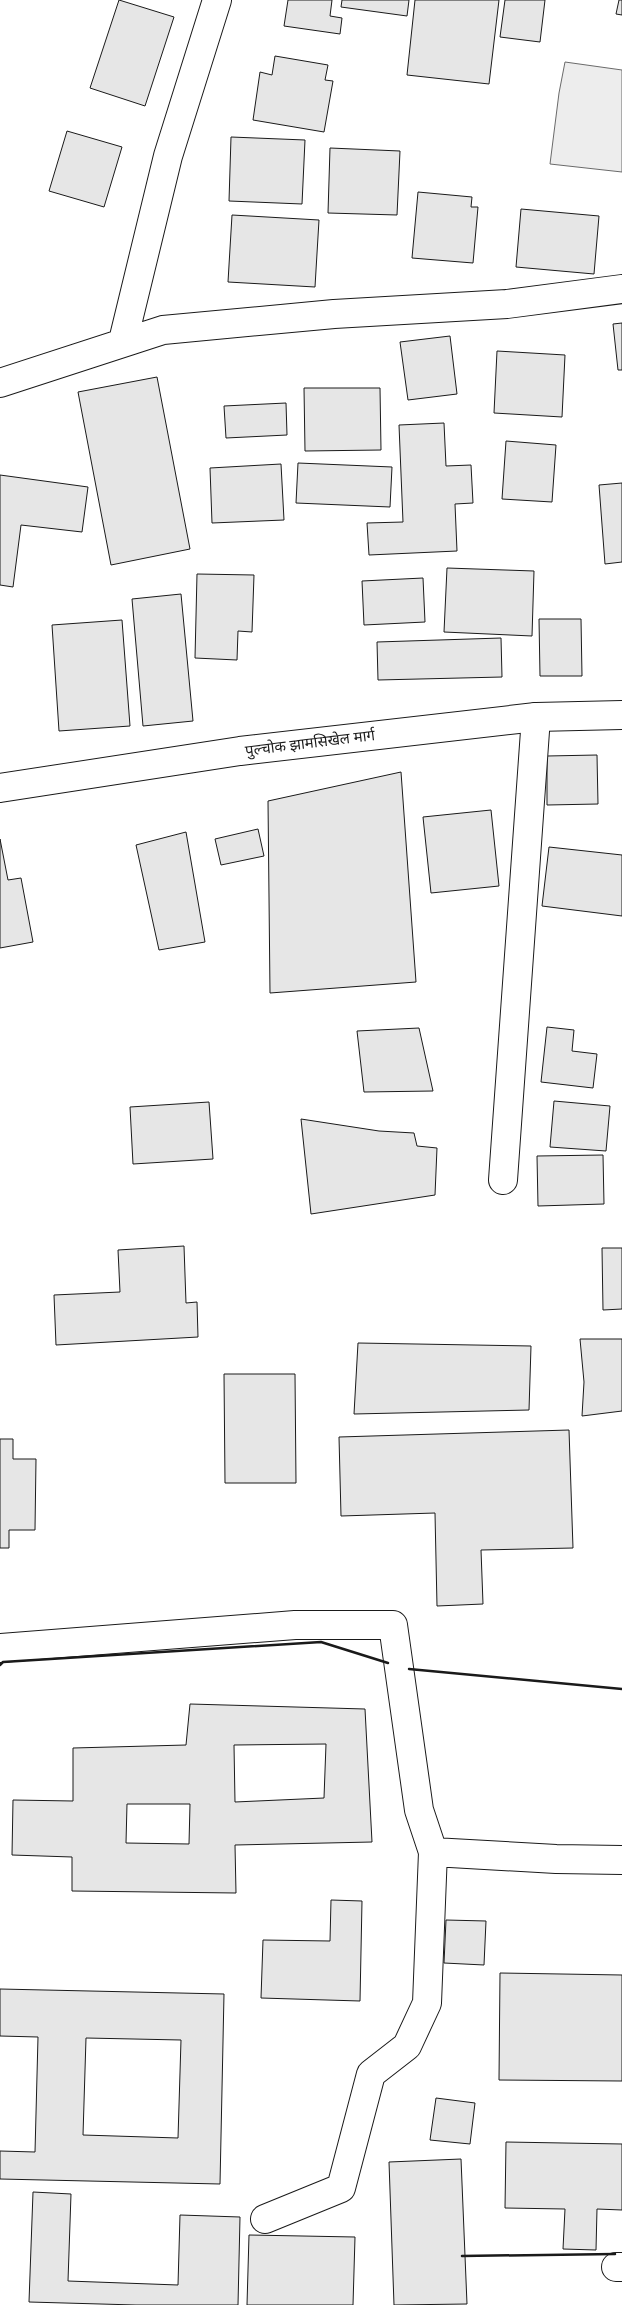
<svg xmlns="http://www.w3.org/2000/svg" width="622" height="2305" viewBox="0 0 622 2305" font-family="Raleway,'Noto Sans Devanagari',sans-serif">
  <style>
    .parking { fill: #ededed; stroke: #6a6a6a }
    .building { fill: #e6e6e6; stroke: #1a1a1a; fill-rule: evenodd }
    .lines { fill: none; stroke-linecap: round; stroke-linejoin: round }
    .minor-casing { stroke: #1a1a1a; stroke-width: 30 }
    .major-casing { stroke: #1a1a1a; stroke-width: 30 }
    .minor { stroke: #fff; stroke-width: 28 }
    .major { stroke: #fff; stroke-width: 28 }
    .wall { stroke: #1a1a1a; stroke-width: 2.5 }
    .labels { text-anchor: middle; dominant-baseline: central; stroke-width: 4; stroke-linejoin: round; paint-order: stroke }
    .street-label { font-size: 15px; fill: #1a1a1a; stroke: #fff }
  </style>
  <rect width="100%" height="100%" fill="#fff"/>
  <path class="parking" d="M565,62l57,8v102l-72,-8 9,-71z"/>
  <path class="building" d="M119,0l55,17 -29,89 -55,-18z
    M288,0h44l-2,16 12,2 -2,16 -56,-8z
    M342,0h67l-2,16 -66,-9z
    M415,0h84l-10,84 -82,-9z
    M505,0h40l-5,42 -40,-5z
    M619,0h3v15l-6,-1z
    M275,56l53,9 -3,15 8,1 -9,51 -71,-12 7,-48 12,3z
    M67,131l55,16 -18,60 -55,-16z
    M231,137l74,3 -3,64 -73,-3z
    M330,148l70,3 -3,64 -69,-2z
    M418,192l54,5 -1,10h7l-5,56 -61,-5z
    M521,209l78,7 -5,58 -78,-7z
    M232,215l87,5 -4,67 -87,-5z
    M622,323v47h-4l-5,-46z
    M450,336l7,58 -49,6 -8,-58z
    M497,351l68,4 -3,62 -68,-4z
    M157,377l33,172 -79,16 -33,-173z
    M304,388h76l1,62 -76,1z
    M286,403l1,32 -61,3 -2,-32z
    M444,423l2,43 25,-1 2,38 -18,1 2,47 -88,4 -2,-32 36,-1 -4,-97z
    M506,441l50,4 -4,57 -50,-3z
    M298,463l94,4 -2,40 -94,-4z
    M281,464l3,56 -72,3 -2,-55z
    M0,475l88,12 -6,45 -61,-7 -8,62 -13,-2z
    M622,483v79l-17,2 -6,-79z
    M447,568l87,3 -2,65 -88,-4z
    M197,574l57,1 -2,57 -14,-1 -1,29 -42,-2z
    M423,578l2,44 -61,3 -2,-44z
    M181,594l12,127 -50,5 -11,-127z
    M539,619h42l1,57h-42z
    M122,620l8,106 -71,5 -7,-106z
    M501,638l1,39 -124,3 -1,-38z
    M597,755l1,49 -51,1v-49z
    M401,772l15,210 -146,11 -2,-192z
    M491,810l8,76 -68,7 -8,-76z
    M258,829l6,27 -43,9 -6,-26z
    M186,832l19,110 -46,8 -23,-105z
    M0,839l8,41 13,-2 12,64 -33,6z
    M549,847l73,8v61l-80,-10z
    M547,1027l27,3 -2,21 25,3 -4,34 -52,-6z
    M419,1028l14,63 -69,1 -7,-61z
    M554,1101l56,5 -4,45 -56,-4z
    M209,1102l4,57 -80,5 -3,-57z
    M301,1119l78,12 35,2 3,13 20,2 -2,47 -124,19z
    M603,1155l1,49 -66,2 -1,-50z
    M184,1246l2,57 11,-1 1,35 -142,8 -2,-50 66,-3 -2,-42z
    M602,1248h20v61l-19,1z
    M580,1339h42v72l-40,5 2,-34z
    M358,1343l173,3 -2,64 -175,4z
    M224,1374h71l1,109h-71z
    M569,1430l4,118 -92,2 2,54 -46,2 -2,-93 -94,3 -2,-79z
    M0,1439h13v20h23l-1,71h-26v18h-9z
    M190,1704l175,5 7,133 -137,3 1,48 -164,-2v-34l-60,-2 1,-55 60,1v-53l113,-3zM326,1744l-2,54 -89,4 -1,-57zM127,1804h63l-1,40 -63,-1z
    M331,1900l31,1 -2,100 -99,-3 2,-58 67,1z
    M446,1920l40,1 -2,44 -40,-2z
    M500,1973l122,2v106l-123,-1z
    M0,1989l224,5 -4,190 -220,-5v-28l35,1 3,-115 -38,-1zM86,2038l95,2 -3,98 -95,-3z
    M436,2098l39,5 -5,41 -40,-4z
    M506,2142l116,2v66l-25,-1 -1,41 -33,-1 2,-40 -60,-1z
    M461,2159l6,145 -73,1 -5,-143z
    M33,2192l38,2 -3,87 110,4 2,-70 60,2 -2,88h-102l-107,-3z
    M249,2235l106,2 -2,68h-106z"/>
  <g class="lines">
    <g class="minor-casing">
      <path id="minor" d="M123,341l45,-185 49,-156
        M0,383l163,-53 171,-16 173,-10 115,-15
        M503,1180l33,-463
        M0,1648l295,-23h98l26,185 14,42 -6,151 -20,43 -36,28 -30,114 -76,31
        M433,1852l123,7 66,1
        M616,2267h6"/>
    </g>
    <g class="major-casing">
      <path id="major" d="M0,788l240,-37 296,-34 86,-2"/>
    </g>
    <use href="#minor" class="minor"/>
    <use href="#major" class="major"/>
    <path class="wall" d="M0,1665l3,-3 318,-20 67,21
      M409,1669l213,20
      M462,2256l153,-2"/>
  </g>
  <g class="labels">
    <g class="street-label">
      <text transform="translate(310 743) rotate(-7)">पुल्चोक झामसिखेल मार्ग</text>
    </g>
  </g>
</svg>
